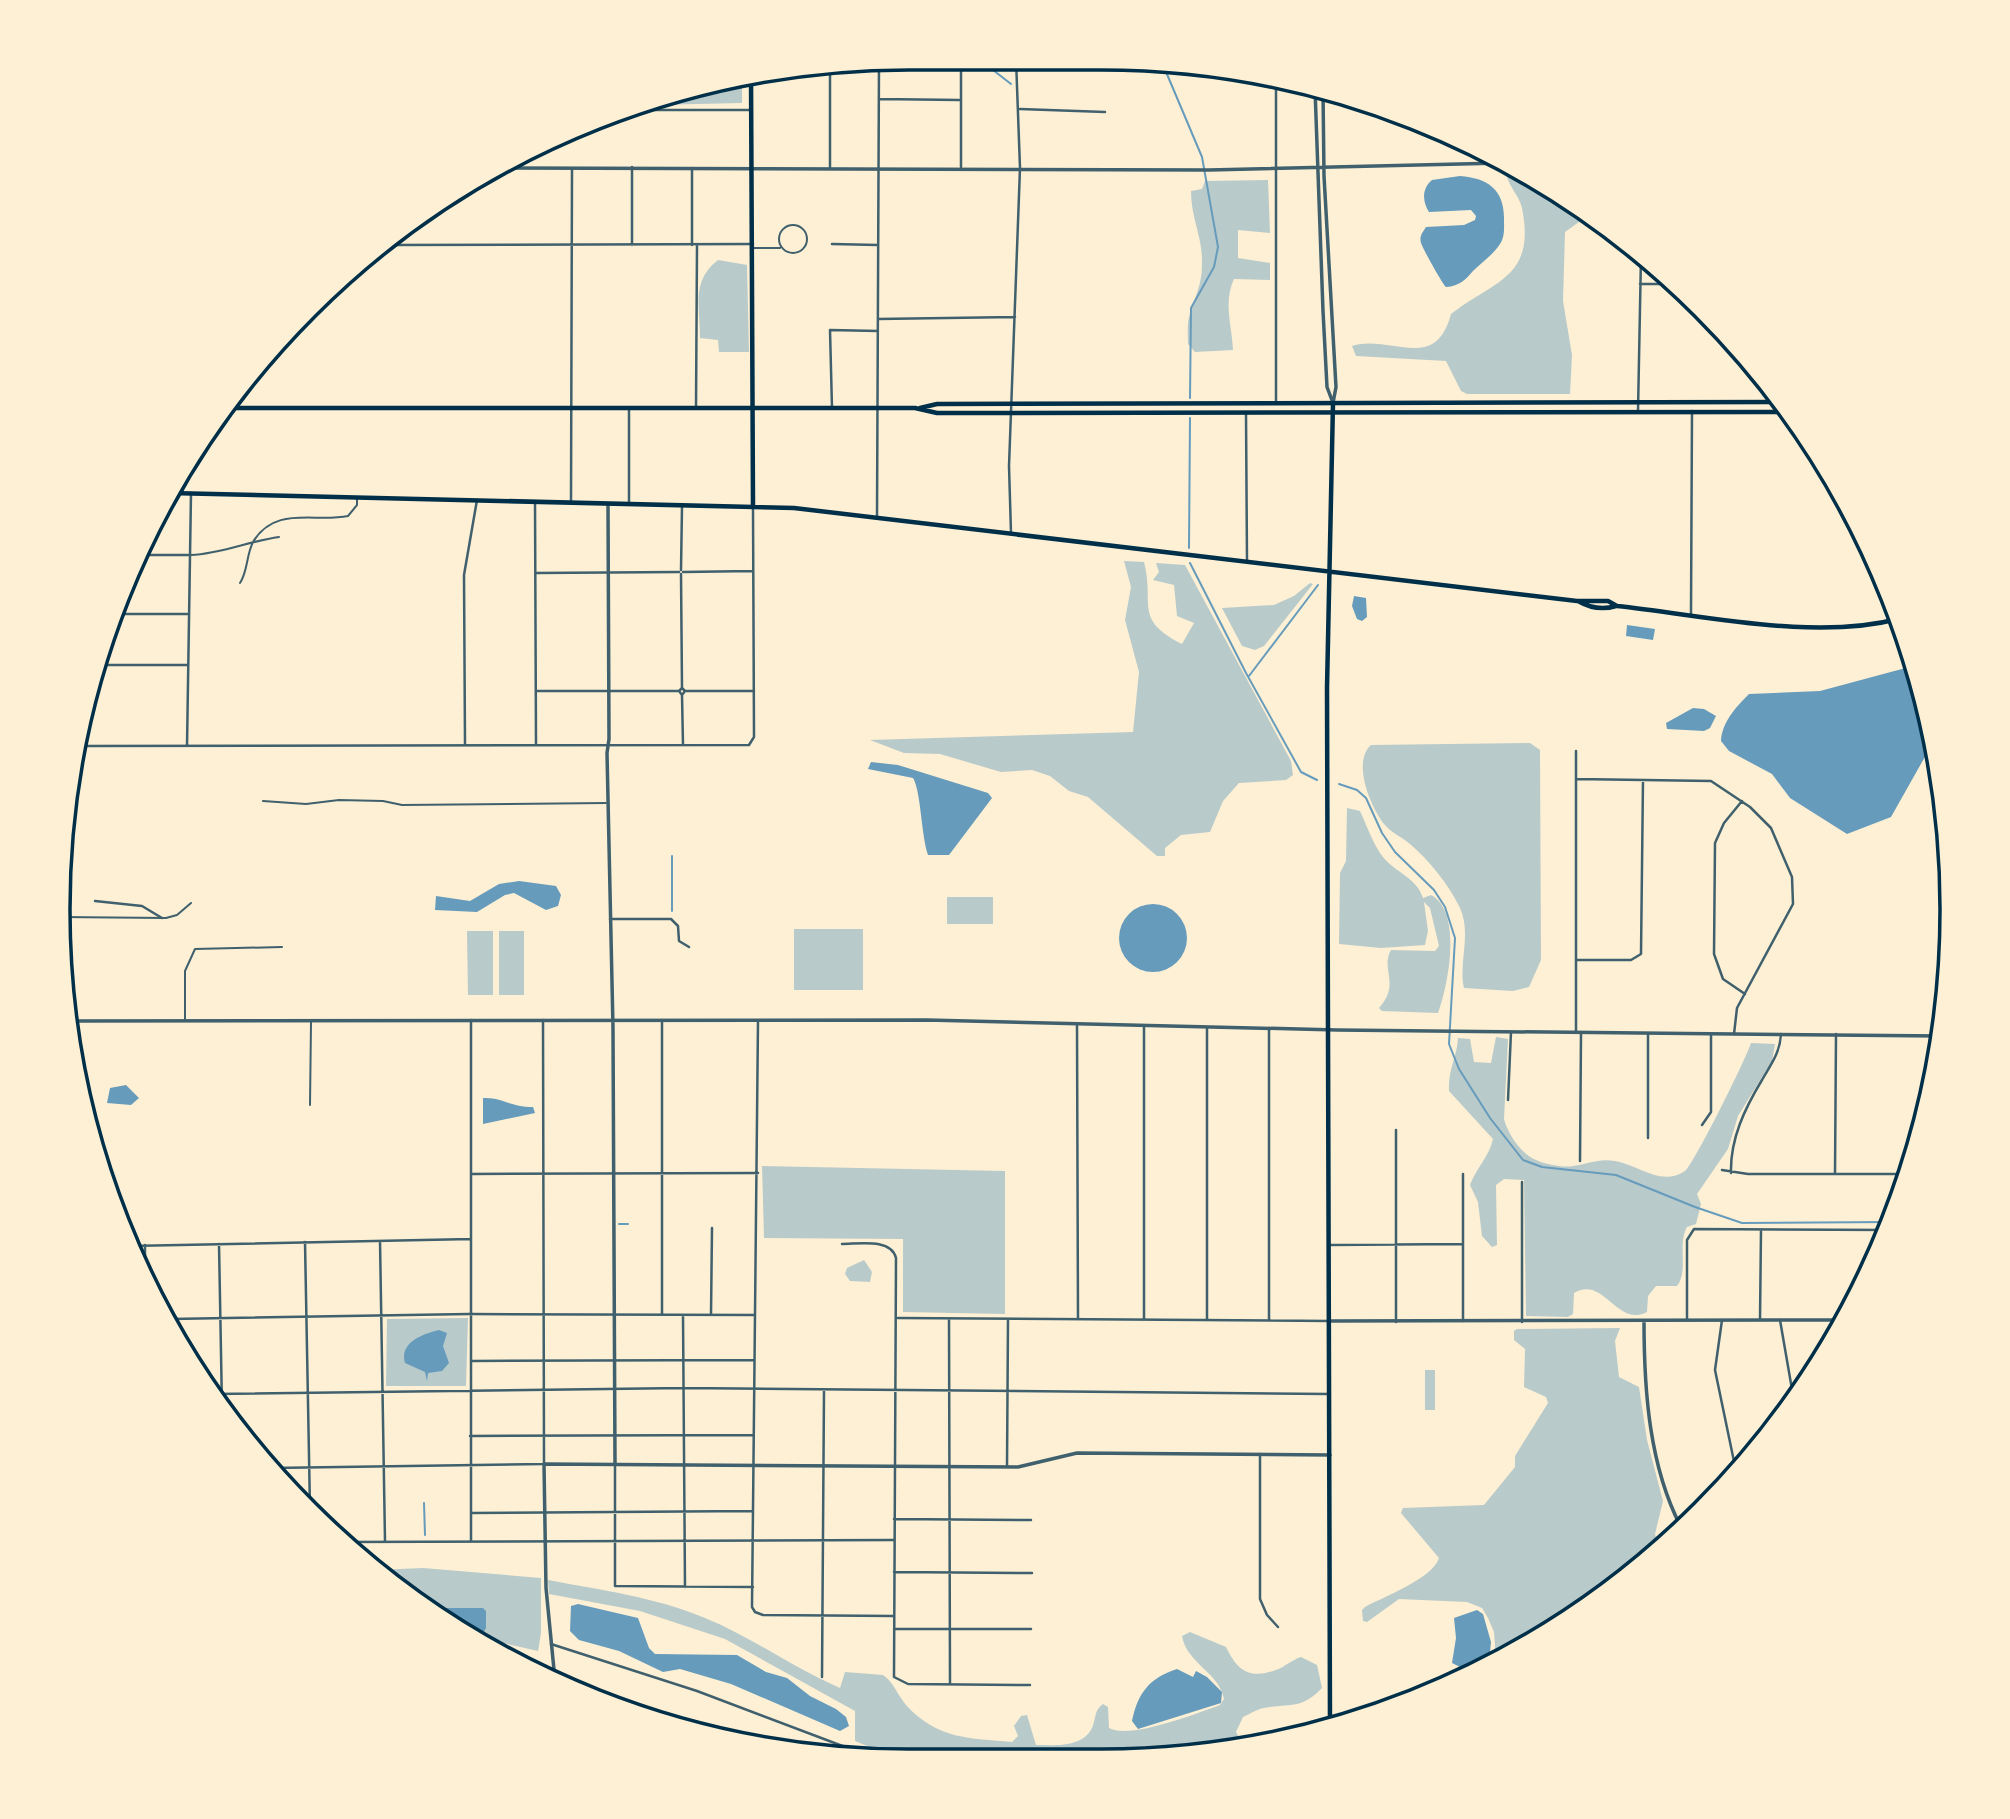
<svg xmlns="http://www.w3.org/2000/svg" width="2010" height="1819" viewBox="0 0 2010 1819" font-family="Ubuntu,sans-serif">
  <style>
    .green { fill: #b9caca }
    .water { fill: #669bbc }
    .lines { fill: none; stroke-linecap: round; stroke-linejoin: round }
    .stream { stroke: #669bbc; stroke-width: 2 }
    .service { stroke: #3f606c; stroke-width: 2 }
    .minor { stroke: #3f606c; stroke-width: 2.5 }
    .tertiary { stroke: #3f606c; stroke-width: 3.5 }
    .secondary { stroke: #003049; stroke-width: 4.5 }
    .primary { stroke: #003049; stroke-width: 4.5 }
    .rim { fill: none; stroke: #003049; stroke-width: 3.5 }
  </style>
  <rect width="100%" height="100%" fill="#fdf0d5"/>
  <path class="green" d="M742,75v28l-89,2z
    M1512,168l61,33 6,8v13l-14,10 -2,69 9,54 -2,39h-103l-6,-3 -15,-30 -90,-5 -4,-10c39,-12 83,28 99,-32 44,-34 85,-36 71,-106 -3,-14 -17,-25 -16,-39z
    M1268,180l2,53 -32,-3v28l32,5v17l-36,-1c-11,23 -2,47 -1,71l-38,2 -7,-8c0,-8 -1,-19 1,-27 5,-19 13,-31 13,-52 1,-28 -11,-46 -11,-74l11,-2 3,-8z
    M718,260l29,5 2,87h-30l-1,-12 -18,-2c0,-32 -9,-57 18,-78z
    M1124,561l20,1c11,43 -11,57 38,82l12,-21 -17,-7 -3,-31 -21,-5 6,-8 -3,-9 29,2 106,196 2,14 -7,5 -47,3 -16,18 -13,31 -29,3 -16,13v8h-8l-69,-59 -19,-6 -19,-15 -18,-6 -31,2 -61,-18 -36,-1 -34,-13 263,-8 6,-60 -14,-52 6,-33z
    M1310,583l3,1 -49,62 -9,4 -13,-4 -20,-38 52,-3 20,-9z
    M1530,743l10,7 1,210 -12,27 -16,4 -49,-3c-6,-25 8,-53 -4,-80 -11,-23 -31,-48 -50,-64 -8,-7 -20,-12 -26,-20 -14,-18 -32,-62 -13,-79z
    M1347,808l13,3c7,15 13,33 23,46 12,15 34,21 40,41l8,-3c32,17 17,91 7,118l-56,-2 -3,-3c22,-24 1,-39 12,-58l44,1 4,-5 -9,-38 -6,-6 4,29 -3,14 -44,3 -42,-4 1,-71 6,-12z
    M947,897h46v27h-46z
    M794,929h69v61h-69z
    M467,931h26v64h-25z
    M499,931h25v64h-25z
    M1496,1037l12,2 -4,80c4,15 17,35 32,41 8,4 28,8 37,6 15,-2 26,-8 42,-5 24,4 46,26 70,10 8,-5 62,-114 66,-128l24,1 -3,17 -34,55 -10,33 -31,45 4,10 -5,20 -9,3c-10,18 2,44 -10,59h-21l-8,10 -1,16c-30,16 -43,-37 -73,-19l-1,21 -5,3 -42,-1 -2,-136 -20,-1 -8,6 1,60 -5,2 -10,-11 -4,-34 -8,-17c6,-17 19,-28 23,-46l-44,-48c-1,-23 8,-33 9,-53l12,1 4,23 17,1z
    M762,1166l243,5v143l-102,-2v-73l-139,-1z
    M864,1260l8,12 -2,10 -20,-1 -5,-7 2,-6z
    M468,1318l-2,68h-80l1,-67z
    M1620,1328l-5,13 4,36 20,10 8,53 16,61 -8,33 4,14 -85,69 -78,42 -2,-27 -6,-14 -6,-10 -15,-6 -68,-3 -32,23 -4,-1 -1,-11 3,-3c20,-11 67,-28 74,-49l-38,-45 2,-5 81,-3 31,-38v-11l33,-53 -2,-6 -22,-10 1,-38 -11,-9v-9l3,-2z
    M1425,1370h10v40h-10z
    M423,1568l118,10v55l-3,18 -35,-8 -4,11 -15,-7 -108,-77z
    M548,1580c53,10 107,17 157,38 47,19 88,50 135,70l5,-16 38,3c10,6 15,21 23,30 32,35 64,33 106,37l6,-6 -4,-10 7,-10 6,-1 9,30c19,0 46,3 56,-17 4,-9 2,-18 11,-24l5,3 1,21c20,12 89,-15 111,-23l4,-6c-5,-27 -37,-35 -42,-63l8,-4 36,15c11,23 23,33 50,23 9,-3 15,-10 25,-13l16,8 5,23c-21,22 -32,15 -58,20 -7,1 -14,6 -21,9l-7,15 8,15 -143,14 -210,-5 -36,-15v-30l-130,-72 -85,-28 -91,-17z"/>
  <path class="water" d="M1460,176c27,2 44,13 44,42 0,10 1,18 -4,26 -7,11 -18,18 -27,27 -8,9 -13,15 -27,16 -3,-2 -23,-38 -25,-44 -2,-7 2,-11 5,-16l38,-2 11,-5 1,-4 -5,-6 -42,2c-7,-11 -7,-24 3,-32z
    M1354,596l12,2 1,19 -5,4 -5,-2 -5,-13z
    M1627,625l28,4 -2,11 -27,-4z
    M1913,666l22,73 -44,78 -44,17 -57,-36 -18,-24 -43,-23 -8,-10c1,-19 15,-34 28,-47l71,-3z
    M1693,708l11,1 12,7 -6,12 -6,3 -37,-2 -1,-6z
    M871,762l27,3 90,28 4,5 -43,57h-21c-7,-21 -7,-64 -15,-77l-45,-9z
    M519,881l37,5 5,9 -3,11 -12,4 -32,-17 -9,2 -28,17 -42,-2 1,-14 34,5 29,-17z
    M1119 938a34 34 0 1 1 68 0a34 34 0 1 1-68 0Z
    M126,1085l13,13 -8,7 -24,-2 3,-15z
    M483,1098c20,-1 26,9 50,9l2,6 -52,11z
    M439,1330l8,3 -4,13 6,17 -7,8 -14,2 -1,8 -2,-9 -20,-9c-6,-20 17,-29 34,-33z
    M578,1604l60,14 11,30 6,6 82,1 29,17 21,6 23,18 26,13 10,8 3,9 -9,5 -109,-47 -51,-15 -17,3 -44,-21 -40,-11 -9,-9 1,-25z
    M445,1608h38l3,3v17l-8,15 -44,-32z
    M1477,1610l6,4 8,28 -2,21 -24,13 -1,-7 -12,-6 4,-25 -2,-20z
    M1177,1669l16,8 3,-6 11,6 15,15 -1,11 -83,26 -6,-8c6,-28 17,-43 45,-52z"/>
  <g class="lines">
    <path class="stream" d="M955,58l38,12 18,14
      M1161,60l41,97 16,90 -4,20 -23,41 -1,90
      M1189,548l1,-130
      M1190,563l56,110 55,99 16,8
      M1249,676l69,-91
      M1339,784l18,6 9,8 16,35 13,19 39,38 11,17 10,31 -6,106 10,25 31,49 33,42 19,7 74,8 79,32 47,16 149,-1
      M672,856v55
      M619,1224h9
      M424,1503l1,32"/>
    <path class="service" d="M779 239a14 14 0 1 1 28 0a14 14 0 1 1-28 0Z
      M754,248h26
      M191,555c30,-1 58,-14 88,-18
      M240,583c8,-12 6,-27 13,-41 22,-37 61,-19 95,-26l9,-11v-8
      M263,801l43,3 33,-4 44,1 19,4 204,-2
      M59,917l107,1 11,-3 14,-12
      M185,1019v-48l10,-22 87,-2
      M310,1105l1,-83"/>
    <path class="minor" d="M830,66v101
      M1276,77v326
      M879,99l80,1
      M1020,109l85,3
      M638,110h112
      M632,167v78
      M961,167v-100
      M692,168v77
      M832,244l46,1
      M380,245l373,-1
      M1640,284h35
      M878,319l137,-2
      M696,408l1,-162
      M832,408l-2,-78 48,1
      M1638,411l3,-155
      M1246,414l1,147
      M535,501l1,244
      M571,501l1,-332
      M629,502v-94
      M877,517l2,-456
      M1011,533l-2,-67 11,-298 -4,-109
      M137,555h53
      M681,570l1,-63
      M683,572l70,-1
      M536,573l143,-1
      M681,574l1,114
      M115,614h74
      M1691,614l1,-203
      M96,665h91
      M536,691h143
      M685,691h69
      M682,695l-3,-4 3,-3 3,3 -3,4 1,50
      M465,744l-1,-169 13,-75
      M79,746l670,-1 5,-8 -1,-228
      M187,746l4,-253
      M1576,751v280
      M1576,779l135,2 39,26 21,21 21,49 1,27 -56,104 -3,26
      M1742,801l-18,22 -9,20 -1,111 9,25 22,15
      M95,901l47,5 20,12
      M610,919h61l7,7 1,15 10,6
      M1576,960h55l10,-6 2,-174
      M471,1020v521
      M662,1020v294
      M758,1021l-6,586 3,5 8,3 131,1
      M1077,1025l1,293
      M1144,1027v291
      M1269,1028v291
      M1508,1100l3,-68
      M1702,1125l9,-13v-78
      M1648,1138v-104
      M1580,1161l1,-128
      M1722,1170l26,4h156
      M1731,1173c-1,-34 14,-65 31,-93 9,-16 18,-27 19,-46
      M471,1174l287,-1
      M1463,1174v147
      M1835,1174l1,-140
      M1522,1182v140
      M380,1241l5,300
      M305,1242l5,267
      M219,1244l3,163
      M842,1244c17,0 49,-6 54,14l-2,419 14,7 122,1
      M145,1245v30
      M1329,1245l133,-1
      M129,1246l342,-7
      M683,1315l2,272
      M711,1315l1,-87
      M898,1318l431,3
      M171,1319l298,-5 286,1
      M949,1319l1,364
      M1207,1319v-291
      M1687,1320v-80l7,-11 195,1
      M1722,1320l-7,50 21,101
      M1760,1320l1,-90
      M1780,1320l14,81
      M1396,1322v-192
      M472,1361l282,-1
      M214,1394l470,-6 645,6
      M470,1436l283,-1
      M1260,1454v145l7,16 11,12
      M615,1465v121l138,1
      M1007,1466l1,-147
      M272,1468l272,-4 -1,-444
      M471,1513l282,-2
      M894,1519l137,1
      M1680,1526l9,-3
      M340,1542l553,-2
      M894,1572l138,1
      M894,1629h137
      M551,1644l146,47 172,65
      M822,1677l2,-287"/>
    <path class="tertiary" d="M1315,89l8,222 4,76 6,16
      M1323,91l1,85 12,211 -3,16
      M497,168l712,2 293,-7
      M181,493v-17
      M608,504l1,235 -2,14 6,275 2,435
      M1944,828v162
      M69,1021l858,-1 410,10 603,6
      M1904,1182l2,-8
      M1329,1321l513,-1
      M1644,1321c0,69 5,146 38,208
      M555,1680l-9,-92 -2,-124 474,3 59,-14 253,2"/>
    <path class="secondary" d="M751,73l2,432
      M170,493l624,15 783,93h31l9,5c87,9 196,35 281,13
      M1578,601c12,7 25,9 38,5
      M1330,1726l-3,-1038 6,-285"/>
    <path class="primary" d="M223,408h692l22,5 851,-1
      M920,408l17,-4 844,-2"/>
  </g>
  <path d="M0 0H2010V1819H0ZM909 70H1101A839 839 0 0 1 1940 909V910A839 839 0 0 1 1101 1749H909A839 839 0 0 1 70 910V909A839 839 0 0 1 909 70Z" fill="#fdf0d5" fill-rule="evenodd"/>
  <path class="rim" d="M909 70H1101A839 839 0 0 1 1940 909V910A839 839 0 0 1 1101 1749H909A839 839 0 0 1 70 910V909A839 839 0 0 1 909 70Z"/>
</svg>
